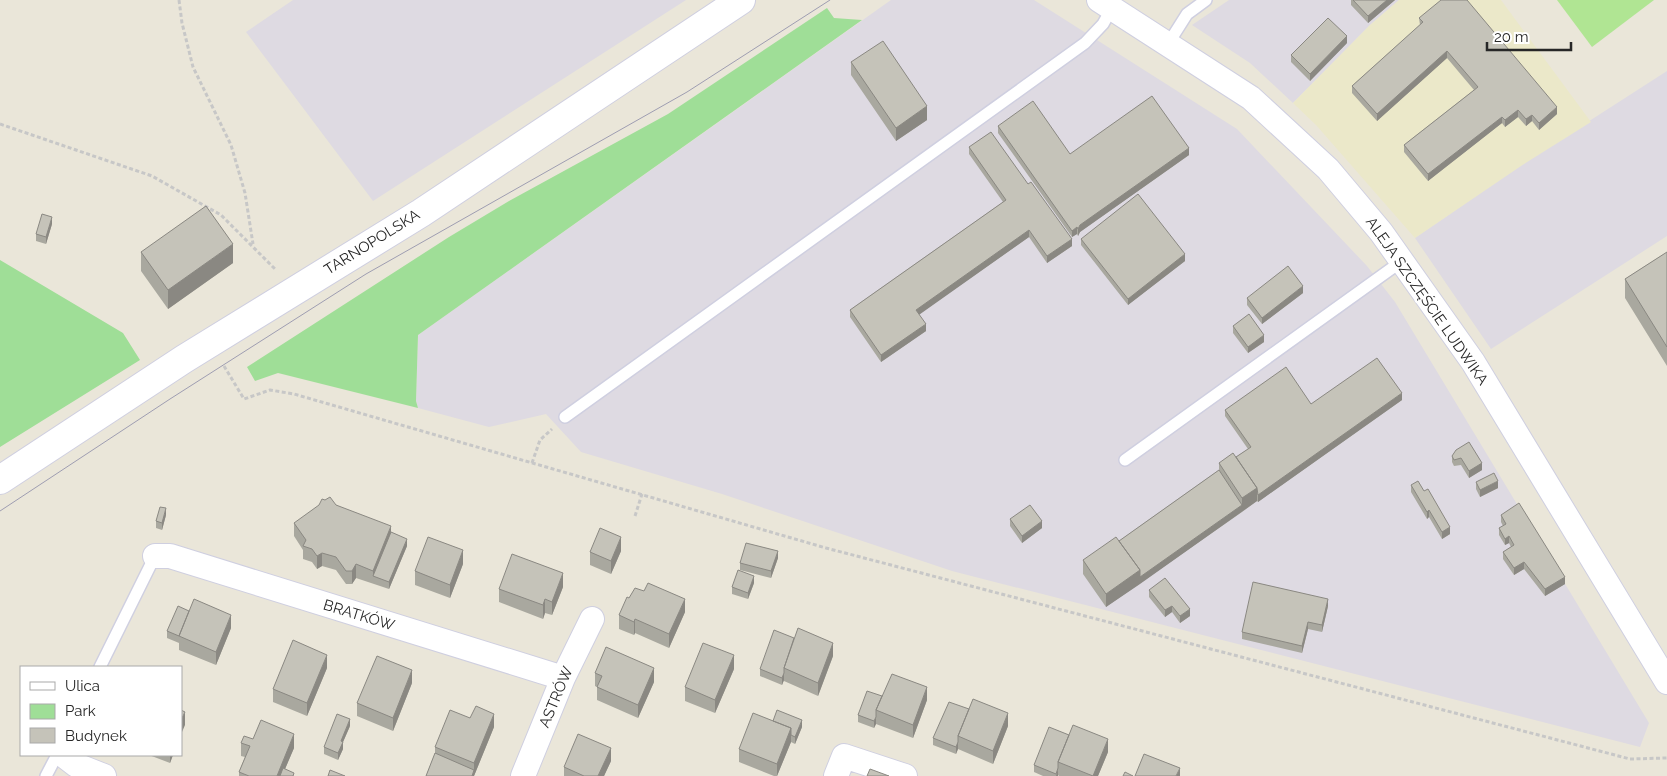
<svg xmlns="http://www.w3.org/2000/svg" width="1667" height="776" viewBox="0 0 1667 776" font-family="Raleway,sans-serif">
  <style>
    .industrial { fill: #dedae2 }
    .education { fill: #ebe8c9 }
    .green { fill: #9fde97 }
    .pitch { fill: #b0e593 }
    .lines { fill: none; stroke-linecap: round; stroke-linejoin: round }
    .service-casing { stroke: #cfcfe0; stroke-width: 14 }
    .minor-casing { stroke: #cfcfe0; stroke-width: 26 }
    .secondary-casing { stroke: #cfcfe0; stroke-width: 30 }
    .path { stroke: #c7c7c7; stroke-width: 3; stroke-dasharray: 4 2.5; stroke-linecap: butt }
    .service { stroke: #fff; stroke-width: 11 }
    .minor { stroke: #fff; stroke-width: 24 }
    .secondary { stroke: #fff; stroke-width: 28 }
    .tram { stroke: #9e9db1; stroke-width: 1 }
    .wall { fill: #a9a89f }
    .shaded-wall { fill: #8a8882 }
    .building { fill: #c5c3b9; stroke: #8a8882 }
    .labels { text-anchor: middle; dominant-baseline: central; stroke-width: 5; stroke-linejoin: round; paint-order: stroke }
    .street-label { font-size: 15px; fill: #272727; stroke: #fff }
  </style>
  <rect width="100%" height="100%" fill="#eae6d9"/>
  <path class="industrial" d="M293,0h393l-313,201 -127,-169z
    M891,0h143l203,129 130,137 28,36 254,421 -9,24 -688,-176 -230,-77 -141,-42 -35,-38 -57,13 -71,-19 -2,-7 2,-66z
    M1229,0h170l-29,25 -77,78 -43,-40 -58,-38z
    M1667,71v165l-176,113 -76,-111 106,-73z"/>
  <path class="education" d="M1399,0h102l90,122 -70,44 -106,72 -99,-113 -23,-22 77,-78z"/>
  <path class="green" d="M827,8l7,10 28,2 -444,315 -2,66 2,7 -140,-35 -23,8 -8,-14 202,-130 60,-36 159,-87z
    M0,260l123,73 17,27 -140,87z"/>
  <path class="pitch" d="M1557,0h97l-62,47z"/>
  <g class="lines">
    <g class="service-casing">
      <path id="service" d="M1168,44l19,-30 19,-14
        M565,417l520,-374 18,-19 9,-16
        M1125,460l277,-199
        M100,667l55,-111
        M46,776l11,-21"/>
    </g>
    <g class="minor-casing">
      <path id="minor" d="M1099,0l152,98 77,71 53,63 92,130 194,320
        M155,556h15l393,122
        M63,755l13,10 28,11
        M523,776l40,-98 29,-59
        M836,776l8,-20 61,20"/>
    </g>
    <g class="secondary-casing">
      <path id="secondary" d="M0,480l184,-121 237,-146 320,-213"/>
    </g>
    <path class="path" d="M179,0l3,23 11,44 38,78 14,48 8,51
      M0,124l152,52 69,39 54,54
      M224,366l20,33 26,-9 24,4 532,154 804,211 37,-1
      M532,463l8,-23 12,-11
      M635,516l7,-22"/>
    <use href="#service" class="service"/>
    <use href="#minor" class="minor"/>
    <use href="#secondary" class="secondary"/>
    <path class="tram" d="M0,511l170,-112 196,-125 321,-182 143,-92"/>
  </g>
  <path class="wall" d="M1351,0h44l-27,23 -17,-18z
    M1419,18l138,96 -18,16 -7,-9 -6,5 -8,-9 -13,10 -3,-4 -74,58 -24,-29v-7l70,-55 -27,-32 -70,63 -25,-28v-7l68,-61z
    M1347,43l-37,38 -19,-19v-7z
    M851,62l76,58 -31,21 -45,-66z
    M998,126l72,28 119,1 -109,77 -2,4 -1,-2 -5,3 -74,-104z
    M969,147l103,99 -25,17 -18,-26 -110,77 7,17 -45,31 -31,-45v-7l153,-108 -34,-48z
    M52,224l-6,20 -10,-3v-7z
    M1081,239l104,22 -57,44 -47,-60z
    M141,252l92,11 -65,46 -27,-38z
    M1667,252v114l-42,-68v-19z
    M1303,293l-41,31 -15,-19v-7z
    M1233,326l31,16 -16,11 -15,-20z
    M1402,400l-144,102 -1,-1 -15,11 -136,95 -23,-33v-14l36,-19 100,-71v-7l17,-6 12,-8 -23,-33v-6l86,-6z
    M1452,456l30,7v7l-13,8 -8,-13 -7,1 -2,-4z
    M1476,482l22,6 -18,9 -4,-8z
    M1411,485l39,49 -8,5 -13,-22 -2,2 -16,-27z
    M336,505l55,27 16,14 -18,43 -33,-11 -4,6h-6l-10,-14 -14,-4 -5,3 -5,-7 -9,-3v-9l-9,-14v-13z
    M166,515l-4,15 -6,-2v-7z
    M1501,515l64,69 -20,12 -21,-27 -10,6 -11,-16v-7l8,-5 -2,-4 -4,2 -6,-10v-7l4,-2 -2,-4z
    M1010,519l32,9 -20,15 -12,-17z
    M621,551l-10,23 -21,-9v-13z
    M778,558l-7,20 -31,-8v-7z
    M463,564l-13,34 -35,-13v-14z
    M754,583l-6,16 -16,-5v-7z
    M563,587l-11,28 -7,-2 -2,6 -44,-17v-13z
    M1149,590l41,26 -10,7 -8,-11 -7,5 -16,-20z
    M1328,606l-6,26 -14,-3 -6,24 -60,-14v-7z
    M685,612l-16,36 -34,-15 -1,2 -15,-6v-14z
    M231,628l-15,37 -37,-15v-7l-12,-5v-7z
    M833,656l-15,40 -34,-15v-1l-2,5 -22,-9v-7z
    M327,668l-20,48 -34,-14v-13z
    M734,669l-19,44 -30,-12v-14z
    M595,673l59,9 -16,36 -41,-18v-13l-2,-1z
    M412,683l-19,48 -36,-15v-13z
    M882,696l45,4 -14,38 -37,-14 -2,4 -16,-6v-7z
    M470,718l24,9 -20,49h-48l9,-23v-6z
    M773,721l29,6 -7,17 -4,-2 -14,34h-3l-35,-14v-13z
    M350,726l-7,16v7l-5,11 -14,-6v-7z
    M1008,726l-15,38 -35,-15 -2,5 -23,-9v-7z
    M253,739l41,9 -9,21 9,7h-55v-4l6,-15 -4,-1v-13z
    M1108,752l-10,24h-39l-1,-1v1h-15l-9,-4v-7z
    M149,755h24l-3,8z
    M611,761l-7,15h-40v-9z"/>
  <path class="shaded-wall" d="M1387,0h8l-27,23v-7z
    M1347,36v7l-37,38v-7z
    M1447,51v7l-70,63v-7z
    M927,106v14l-31,21v-13z
    M1557,107v7l-18,16v-7z
    M1518,110v7l-13,10v-7z
    M1532,115v6l-6,5v-7z
    M1502,117v6l-74,58v-7z
    M1189,148v7l-109,77 -2,4v-7l2,-4z
    M52,217v7l-6,20v-7z
    M1077,227v7l-5,3v-6z
    M1029,230v7l-113,80v-7z
    M1072,239v7l-25,17v-7z
    M233,244v19l-65,46v-19z
    M1185,254v7l-57,44v-6z
    M1303,286v7l-41,31v-6z
    M926,324v7l-45,31v-7z
    M1264,335v7l-16,11v-6z
    M1402,393v7l-144,102v-7z
    M1482,463v7l-13,8v-7z
    M1498,481v7l-18,9v-7z
    M1257,488v13l-117,83v-7l102,-72v-7z
    M166,508v7l-4,15v-7z
    M1429,510v7l-2,2v-7z
    M1042,521v7l-20,15v-7z
    M391,526v13l-18,37v8v-13z
    M1450,527v7l-8,5v-7z
    M1509,536v7l-4,2v-6z
    M621,537v14l-10,23v-13z
    M407,539v7l-18,43v-7z
    M463,550v14l-13,34v-13z
    M778,551v7l-7,20v-7z
    M322,553v13l-5,3v-13z
    M1524,562v7l-10,6v-7z
    M356,564v14l-4,6v-13z
    M1140,570v14l-34,23v-13z
    M563,573v14l-11,28v-13z
    M754,576v7l-6,16v-6z
    M1565,577v7l-20,12v-7z
    M545,599v14l-2,6v-14z
    M685,599v13l-16,36v-14z
    M1328,599v7l-6,26v-7z
    M1172,606v6l-7,5v-7z
    M1190,609v7l-10,7v-7z
    M231,615v13l-15,37v-13z
    M635,619v14l-1,2v-13z
    M1308,622v7l-6,24v-7z
    M833,643v13l-15,40v-13z
    M327,655v13l-20,48v-13z
    M734,655v14l-19,44v-13z
    M654,668v14l-16,36v-13z
    M412,670v13l-19,48v-13z
    M784,673v7l-2,5v-7z
    M927,687v13l-14,38v-13z
    M185,712v13l-3,7v11l-1,2v-25z
    M1008,713v13l-15,38v-13z
    M494,714v13l-20,49h-2l2,-6v-7z
    M876,717v7l-2,4v-7z
    M350,719v7l-7,16v7l-5,11v-7l3,-12z
    M802,720v7l-7,17v-7z
    M791,728v14l-14,34v-12z
    M294,734v14l-12,28h-5z
    M1108,739v13l-10,24h-5z
    M958,742v7l-2,5v-7z
    M611,748v13l-7,15h-6z
    M170,755h3l-3,8z
    M1058,768v8h-2z
    M1180,768v8h-4z"/>
  <path class="building" d="M1353,0h34l-19,16z
    M1441,0h26l90,107 -18,16 -7,-8 -6,4 -8,-9 -13,10 -3,-3 -74,57 -24,-29 74,-58 -31,-36 -70,63 -25,-28 71,-64 -4,-4z
    M1328,18l19,18 -37,38 -19,-19z
    M883,41l44,65 -31,22 -45,-66z
    M1152,96l37,52 -109,77 -2,4 -1,-2 -5,4 -74,-105 35,-25 37,53z
    M991,132l37,52 3,-2 41,57 -25,17 -18,-26 -113,80 10,14 -45,31 -31,-45 156,-110 -37,-53z
    M1138,194l47,60 -57,45 -47,-60z
    M206,206l27,38 -65,46 -27,-38z
    M42,214l10,3 -6,20 -10,-3z
    M1667,252v95l-42,-68z
    M1288,266l15,20 -41,32 -15,-20z
    M1249,314l15,21 -16,12 -15,-21z
    M1377,358l25,35 -144,102 -1,-7 -21,-31 15,-10 -26,-37 61,-43 25,37z
    M1469,442l13,21 -13,8 -8,-13 -7,2 -2,-4 4,-6z
    M1233,453l24,35 -15,10 -23,-35z
    M1219,470l23,35 -102,72v-7l-21,-29z
    M1494,473l4,8 -18,9 -4,-8z
    M1418,481l6,10 4,-2 22,38 -8,5 -13,-22 -2,2 -16,-27z
    M330,497l6,8 55,21 -18,45 -17,-7 -4,7h-6l-10,-14 -14,-4 -5,3 -5,-7 -9,-3 3,-6 -12,-17 25,-18 3,-6 3,1z
    M1519,503l46,74 -20,12 -21,-27 -10,6 -11,-16 11,-7 -5,-9 -4,3 -6,-11 7,-4 -5,-9z
    M1030,505l12,16 -20,15 -12,-17z
    M160,507l6,1 -4,15 -6,-2z
    M600,528l21,9 -10,24 -21,-9z
    M391,532l16,7 -18,43 -16,-6z
    M428,537l35,13 -13,35 -35,-14z
    M1116,537l24,33 -34,24 -23,-34z
    M746,543l32,8 -7,20 -31,-8z
    M512,554l51,19 -11,29 -7,-3 -2,6 -44,-16z
    M738,570l16,6 -6,17 -16,-6z
    M1165,578l25,31 -10,7 -8,-10 -7,4 -16,-20z
    M1253,582l75,17 -6,26 -14,-3 -6,24 -60,-14z
    M648,583l37,16 -16,35 -34,-15 -1,3 -15,-7 8,-18 2,1 6,-10 9,3z
    M194,599l37,16 -15,37 -37,-16z
    M178,606l11,5 -10,25 -12,-5z
    M798,628l35,15 -15,40 -34,-15z
    M774,630l20,8 -10,30v5l-2,5 -22,-9z
    M293,640l34,15 -20,48 -34,-14z
    M703,643l31,12 -19,45 -30,-13z
    M606,647l48,21 -16,37 -41,-18 5,-11 -7,-3z
    M377,656l35,14 -19,48 -36,-15z
    M892,674l35,13 -14,38 -37,-15z
    M867,691l15,5 -6,14v7l-2,4 -16,-6z
    M973,699l35,14 -15,38 -35,-15z
    M949,702l20,7 -11,27v6l-2,5 -23,-9z
    M476,706l18,8 -20,49 -39,-16 15,-37 20,8z
    M181,710l4,2 -4,8z
    M777,710l25,10 -7,17 -4,-2v-7l-18,-7z
    M753,713l38,15 -14,36 -38,-15z
    M337,714l13,5 -9,22 2,1 -5,11 -14,-6z
    M261,720l33,14 -17,42h-28l-10,-4 11,-26 -9,-3 3,-7 9,3z
    M1073,725l35,14 -15,37 -35,-14z
    M1049,727l20,8 -11,27v6l-2,6 -22,-9z
    M578,734l33,14 -13,28h-14l-20,-9z
    M435,753l39,17 -2,6h-46z
    M1144,754l36,14 -4,8h-41z
    M283,768l11,5 -1,3h-13z
    M870,769l19,7h-22z
    M330,770l15,6h-17z
    M1125,772l8,4h-10z"/>
  <g class="labels">
    <g class="street-label">
      <text transform="translate(372 242) rotate(-32)">TARNOPOLSKA</text>
      <text transform="translate(1427 301) rotate(55)">ALEJA SZCZĘŚCIE LUDWIKA</text>
      <text transform="translate(359 615) rotate(17)">BRATKÓW</text>
      <text transform="translate(556 697) rotate(-67)">ASTRÓW</text>
    </g>
  </g>
  <rect x="20" y="666" width="162" height="90" fill="#ffffff" stroke="#a9a9a9"/>
  <rect x="30" y="682" width="25" height="8" fill="#ffffff" stroke="#a9a9a9"/>
  <text x="65" y="691" font-size="15" fill="#272727">Ulica</text>
  <rect x="30" y="704" width="25" height="15" fill="#9fde97" stroke="#a9a9a9"/>
  <text x="65" y="716" font-size="15" fill="#272727">Park</text>
  <rect x="30" y="728" width="25" height="15" fill="#c5c3b9" stroke="#a9a9a9"/>
  <text x="65" y="741" font-size="15" fill="#272727">Budynek</text>
  <path d="M1487 42v8h84v-8" fill="none" stroke="#272727" stroke-width="2.5"/>
  <text x="1494" y="42" font-size="15" fill="#272727" stroke="#ffffff" stroke-width="4" paint-order="stroke">20 m</text>
</svg>
